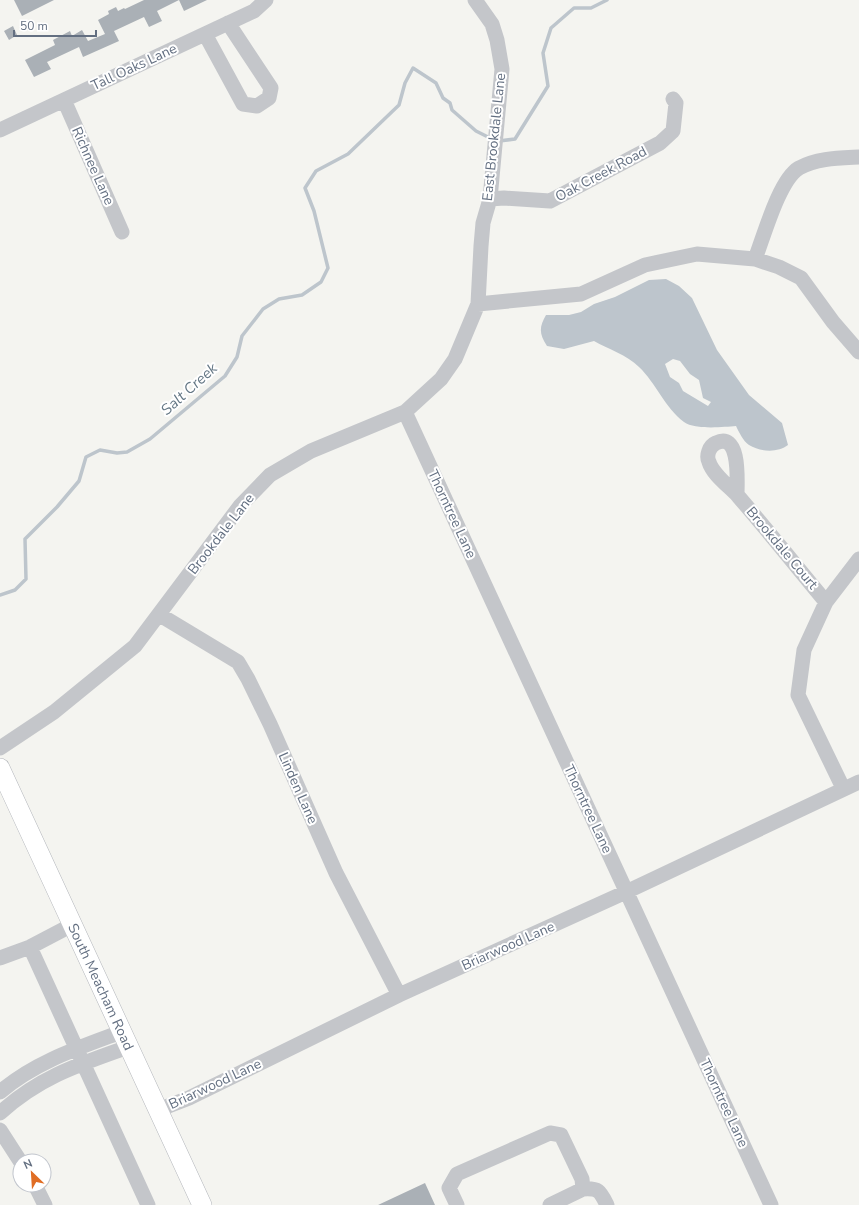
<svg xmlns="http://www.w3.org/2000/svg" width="859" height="1205" viewBox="0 0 859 1205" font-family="'Nunito Sans',sans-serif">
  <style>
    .water { fill: #bdc5cc; fill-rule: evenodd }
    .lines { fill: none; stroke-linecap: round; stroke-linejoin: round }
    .stream { stroke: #bdc5cc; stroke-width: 3.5 }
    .building { fill: #aab0b6 }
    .major-casing { stroke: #b4b7bc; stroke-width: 20 }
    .minor { stroke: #c4c6ca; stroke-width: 15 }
    .major { stroke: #fff; stroke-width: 19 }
    .labels { text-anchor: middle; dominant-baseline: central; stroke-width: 4; stroke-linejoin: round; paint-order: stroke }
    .street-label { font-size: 14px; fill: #636f81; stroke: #fff }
    .water-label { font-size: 15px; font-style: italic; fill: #647785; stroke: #fff }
  </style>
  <rect width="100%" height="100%" fill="#f4f4f0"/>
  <path class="water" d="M666,279l13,7 13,12 25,52 32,45 33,28 6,22c-10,8 -28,7 -39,0 -6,-4 -10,-13 -13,-19 -13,1 -41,4 -52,-4 -19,-14 -28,-39 -45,-55 -12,-12 -31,-18 -45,-26l-30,8 -17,-3c-8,-12 -8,-19 -1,-31h23l12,-3 13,-8 21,-7 34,-17zM673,359l7,2 10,13 9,6 4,18 8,4 -3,4 -25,-15 -4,-8 -9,-6 -5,-13z"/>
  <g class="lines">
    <path class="stream" d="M499,141l16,-2 33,-53 -5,-33 8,-25 23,-20h17l16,-8
      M0,595l15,-5 11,-11 -1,-40 32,-32 22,-26 7,-24 14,-7 17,3 10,-1 23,-13 75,-63 12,-19 5,-21 21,-27 16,-10 23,-4 19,-13 7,-14 -14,-57 -9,-23 11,-17 32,-17 51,-49 6,-22 8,-15 23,15 7,15 7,5 2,7 24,21 16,8"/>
  </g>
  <path class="building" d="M14,0h40l-32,16z
    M144,0h35l-22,11 5,10 -13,6 -5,-10 -30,14 5,10 -36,16 -4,-10 -32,15 4,7 -17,8 -9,-17 30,-15 -2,-5 17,-9 2,5 10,-6 6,11 17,-7 -7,-14 11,-6 -1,-3 8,-4 2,4 6,-3 1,1z
    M179,0h28l-23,11z
    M13,26l4,9 -8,5 -5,-9z
    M425,1183l10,22h-57z"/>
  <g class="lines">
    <g class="major-casing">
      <g id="major">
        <path id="s1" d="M0,768l202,437"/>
      </g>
    </g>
    <path class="minor" d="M205,34l38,70 14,2 12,-8 2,-10 -43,-65
      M64,100l58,132
      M0,130l254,-119 12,-11
      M490,199l14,-1 46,3 110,-58 13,-12 3,-28 -3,-4
      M755,259c9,-23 24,-79 44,-91 18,-10 40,-10 60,-11
      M478,304l103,-10 64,-29 52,-11 58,5 24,8 22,11 32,44 26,30
      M405,412l366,793
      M737,495c0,-13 4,-64 -21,-52 -7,3 -10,13 -7,19 4,13 20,24 29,34 30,35 59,71 88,106
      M160,615l78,47 10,17 22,45 66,149 63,122
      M0,748l54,-36 81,-66 105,-140 30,-31 41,-24 94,-39 36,-33 14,-20 23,-55 3,-58 2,-23 7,-24 12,-130 -5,-29 -5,-16 -17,-24
      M843,788l-45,-93 6,-45 22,-48 33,-43
      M30,947l118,258
      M0,958l30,-11 42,-22
      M0,1092c35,-30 78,-44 121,-60
      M158,1110l31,-12 210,-103 227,-103 233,-110
      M0,1113c39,-36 80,-49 128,-66
      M0,1130l20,31
      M35,1185l10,20
      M583,1189c16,-1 17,2 24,16
      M457,1205l-8,-17 8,-14 93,-41 11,2 21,44 1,10 -33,16"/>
    <use href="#major" class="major"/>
  </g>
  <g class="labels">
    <g class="street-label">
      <text transform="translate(134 67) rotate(-25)">Tall Oaks Lane</text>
      <text transform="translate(494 137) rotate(-84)">East Brookdale Lane</text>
      <text transform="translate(93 166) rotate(66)">Richnee Lane</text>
      <text transform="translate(601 174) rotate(-28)">Oak Creek Road</text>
      <text transform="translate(452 514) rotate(65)">Thorntree Lane</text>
      <text transform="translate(221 534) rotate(-52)">Brookdale Lane</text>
      <text transform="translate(782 548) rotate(50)">Brookdale Court</text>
      <text transform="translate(298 788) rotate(66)">Linden Lane</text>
      <text transform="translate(588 809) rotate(65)">Thorntree Lane</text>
      <text transform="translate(508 946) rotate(-24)">Briarwood Lane</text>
      <text stroke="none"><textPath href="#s1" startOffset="241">South Meacham Road</textPath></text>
      <text transform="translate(215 1084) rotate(-25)">Briarwood Lane</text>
      <text transform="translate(724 1103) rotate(65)">Thorntree Lane</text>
    </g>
    <g class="water-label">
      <text transform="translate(189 389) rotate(-42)">Salt Creek</text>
    </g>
  </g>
  <g transform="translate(32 1173) rotate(335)"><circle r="19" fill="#ffffff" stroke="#c1c5cd"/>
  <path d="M0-3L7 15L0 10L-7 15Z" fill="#e06d24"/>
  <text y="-6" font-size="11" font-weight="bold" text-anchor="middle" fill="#636f81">N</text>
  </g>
  <path d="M14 30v6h82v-6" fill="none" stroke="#636f81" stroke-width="2"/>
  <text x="20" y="30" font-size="12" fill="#636f81" stroke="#ffffff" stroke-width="3" paint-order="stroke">50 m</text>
</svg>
